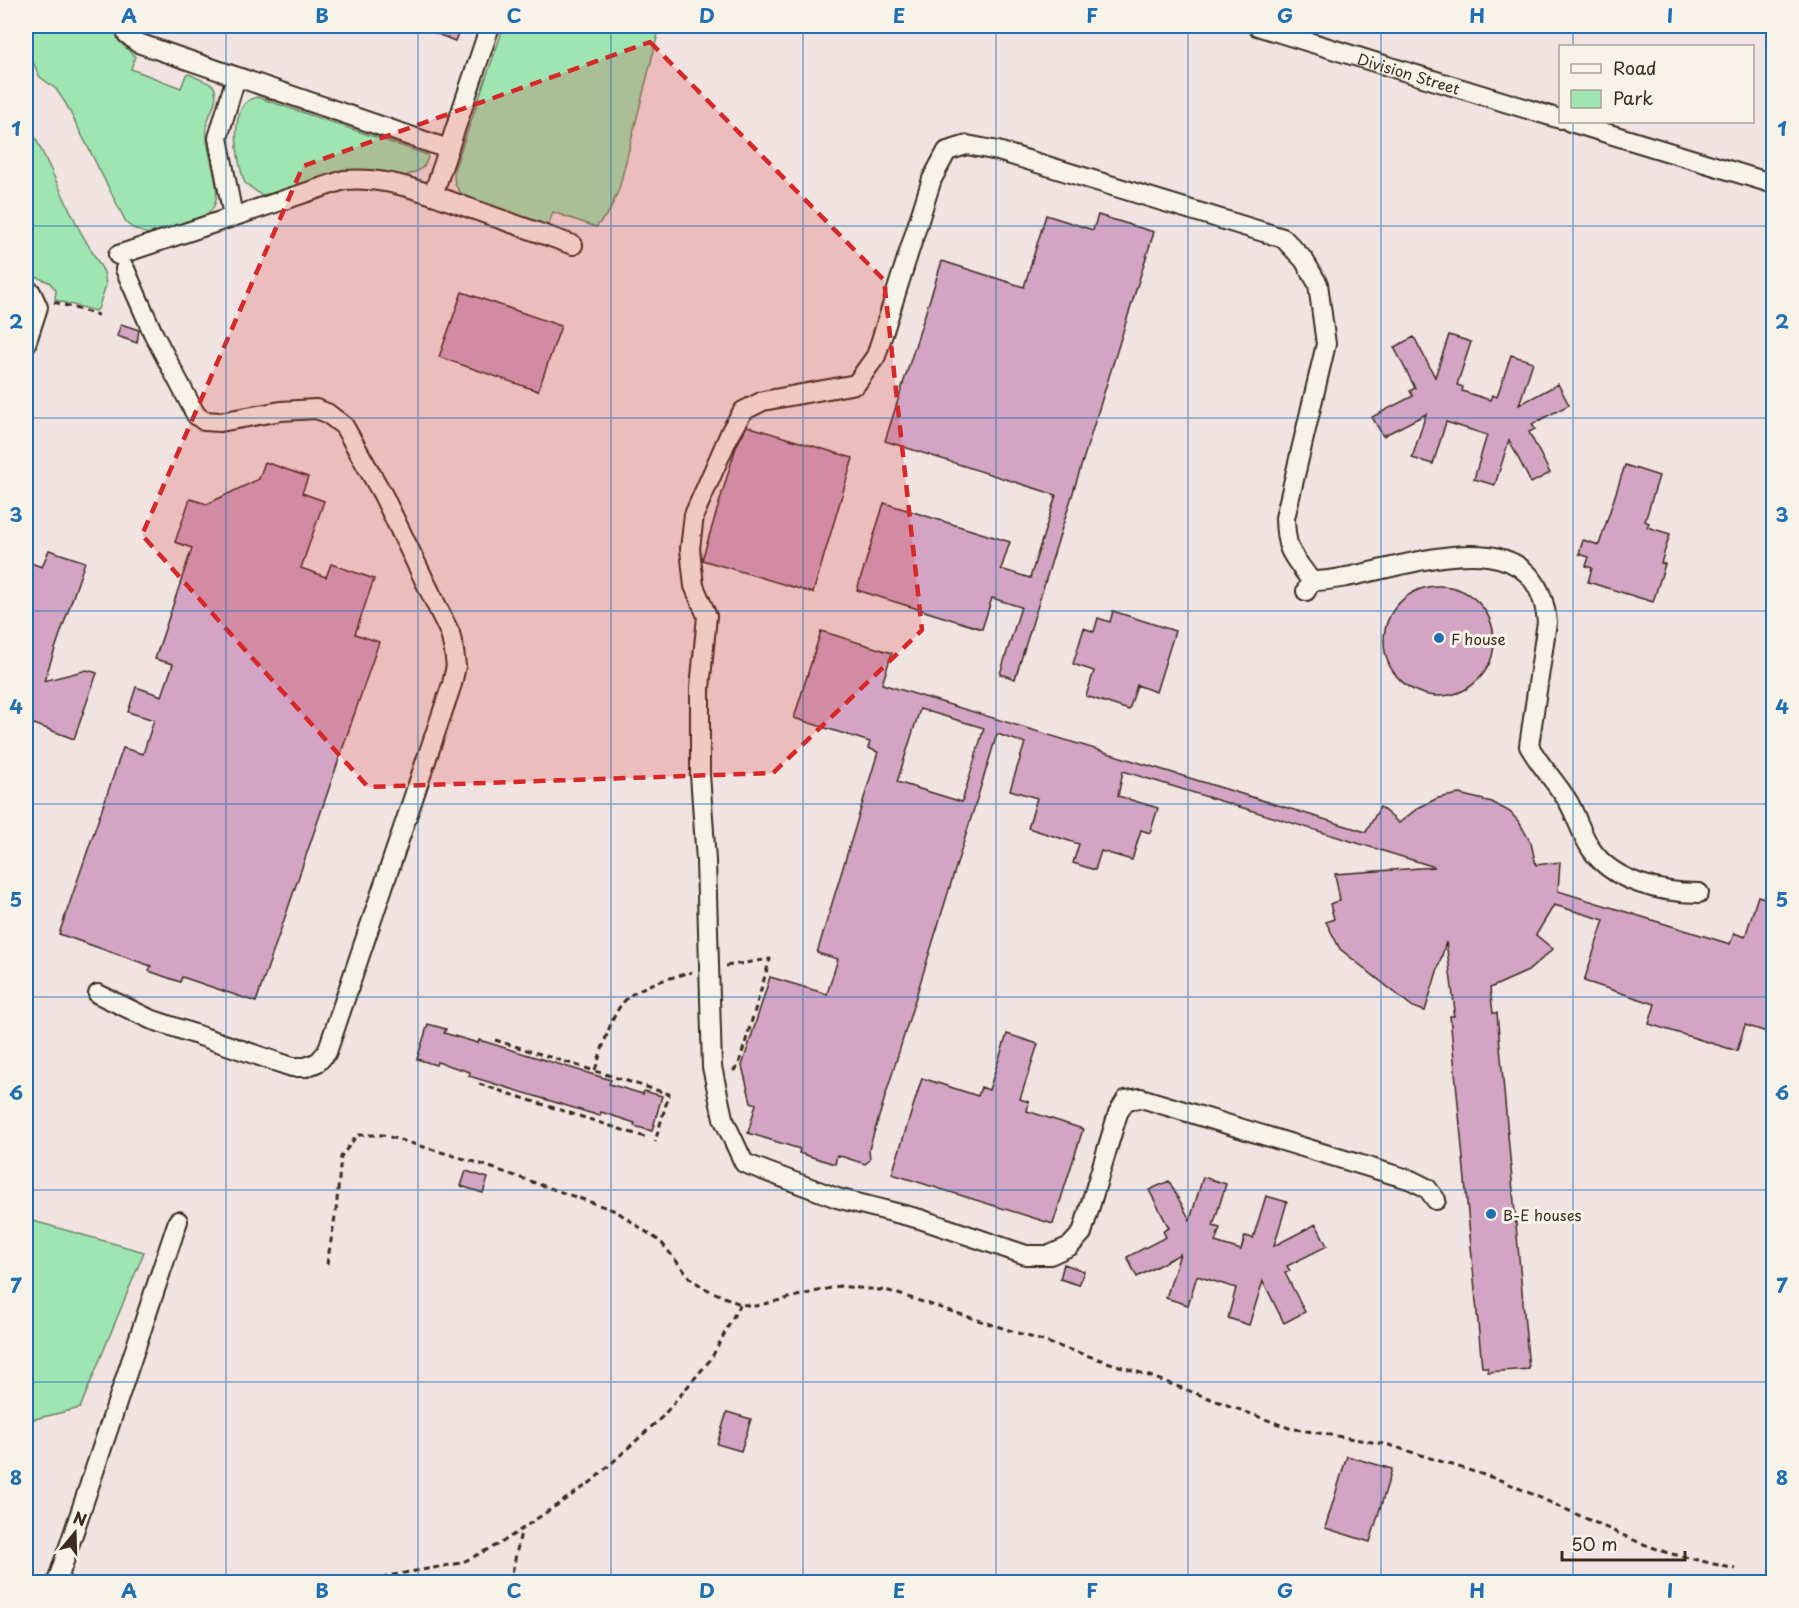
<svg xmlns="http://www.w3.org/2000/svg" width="1799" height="1608" viewBox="0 0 1799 1608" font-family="'Playpen Sans',sans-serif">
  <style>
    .green { fill: #9fe5b1; stroke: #6d8868; stroke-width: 1.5 }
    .building { fill: #d3a4c4; stroke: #3b2a1e; stroke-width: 1.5; fill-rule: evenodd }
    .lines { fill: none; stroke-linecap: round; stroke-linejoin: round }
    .minor-casing { stroke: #3b2a1e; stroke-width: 22 }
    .path { stroke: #3b2a1e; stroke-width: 3; stroke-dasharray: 6 4.5; stroke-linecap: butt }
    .minor { stroke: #f7f3e8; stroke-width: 18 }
    .marked { fill: #d62828; fill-opacity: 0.2; stroke: #d62828; stroke-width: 4.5; stroke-dasharray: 12 8; stroke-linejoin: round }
    .grid { fill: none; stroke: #1f6fb2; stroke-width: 1.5; stroke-opacity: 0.55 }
    .poi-dot { fill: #1f6fb2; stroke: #f7f3e8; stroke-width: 2 }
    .labels { text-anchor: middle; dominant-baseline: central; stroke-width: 6; stroke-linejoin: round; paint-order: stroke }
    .street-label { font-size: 15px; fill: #3b2a1e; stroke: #f7f3e8 }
    .poi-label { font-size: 15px; fill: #3b2a1e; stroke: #f7f3e8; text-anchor: start }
    .neatline { fill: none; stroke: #1f6fb2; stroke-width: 2 }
    .grid-label { font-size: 20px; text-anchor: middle; font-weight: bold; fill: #1f6fb2 }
  </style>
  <rect width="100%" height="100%" fill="#f0e3e1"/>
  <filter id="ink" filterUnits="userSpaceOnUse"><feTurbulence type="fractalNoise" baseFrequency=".0167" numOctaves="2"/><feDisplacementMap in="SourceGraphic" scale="12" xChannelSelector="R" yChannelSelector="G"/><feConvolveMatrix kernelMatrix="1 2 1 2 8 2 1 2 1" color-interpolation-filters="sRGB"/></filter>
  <g filter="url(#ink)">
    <path class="green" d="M26,26h94l-1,15 16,16 -4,12 50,19 5,-13 3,-1 24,11c7,12 -1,23 -5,35 -7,28 16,63 6,86 -5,12 -48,27 -61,28 -10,0 -18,-4 -26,-10l-61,-120 -10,-15 -16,-12 -14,-30z
      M504,26h156l-41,163 -10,23 -13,15 -43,-15 -5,14c-21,-7 -74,-20 -87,-33 -7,-7 -8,-17 -6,-26z
      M257,97l171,58c-1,15 -15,18 -26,22l-141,18 -16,-12c-8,-20 -19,-80 12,-86z
      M26,118l54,113 24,41 2,13 -8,24 -3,2 -40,-11 1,-10 -7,-8 -23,-9z
      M26,1219l118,33 -64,156 -54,13z"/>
    <path class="building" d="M417,26h44l-6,15z
      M1046,215l47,15 5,-15 56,17 -139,447 -15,-5 21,-67 -29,-9 -10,31 -125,-39 27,-87 126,39 -9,27 29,9 26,-83 -171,-54 57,-180 82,26z
      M462,292l99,34 -23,65 -99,-34z
      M121,324l18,6 -2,13 -20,-7z
      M1449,335l22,7 -14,43 6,2 -1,4 28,9 2,-5 5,2 14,-42 22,7 -14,43 39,-21 11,21 -37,19 3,5 -6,3 21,41 -19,10 -22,-43 -14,45 -21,-6 13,-44 -41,-13 -13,42 -21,-6 14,-44 -43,22 -11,-19 41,-21 -3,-5 5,-3 -21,-41 20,-10 21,40z
      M747,426l106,32 -40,135 -111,-33 34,-113z
      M265,462l43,15 -6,16 22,8 -23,67 25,9 5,-13 43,15 -19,55 24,8 -123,360 -74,-25 -2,5 -31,-11 2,-5 -92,-32 64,-186 20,6 11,-34 -26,-8 8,-25 26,9 11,-32 -18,-5 37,-111 -17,-6 15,-43 17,5 52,-25z
      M1625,465l34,11 -14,45 4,2 -2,4 23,7 -9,29 4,1 -12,38 -65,-20 4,-14 -6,-2 3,-9 -10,-3 4,-14 16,5z
      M49,550l36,12 -41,119 43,-11 10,3 -23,66 -48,-18v-150l2,-9 14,5z
      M1384 641a55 55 0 1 1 110 0a55 55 0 1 1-110 0Z
      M1113,611l62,20 -19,61 -19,-7 -8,25 -43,-14 8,-25 -21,-7 11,-36 10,4 4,-14 12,4z
      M821,631l71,22 -10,31 484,148 14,-25 19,16 19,-15 20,-10 21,-4 33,8 18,10 9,10 12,21 5,22 24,-3 -2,29 172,53 4,-11 11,4 13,-41 15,5v133l-28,-9 -8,26 -88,-27 6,-20 -71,-23 20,-61 -50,-15 -18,30 17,14 -25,22 -38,17 3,25h4l32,356 -41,3 -1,-5h-5l-32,-351h4l-1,-5h2l-9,-69 -21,69 -12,-4 -73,-58 -14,-27 8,-3 -4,-15 10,-4 -5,-26 100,-7 -312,-96 -5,25 40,12 -8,25 -9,-3 -9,30 -31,-9 -6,19 -22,-7 6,-19 -51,-16 9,-30 -27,-8 15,-47 -28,-9 -128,415 1,11 -5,4 -28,-9 -2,9 -36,-11 1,-4 -52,-16 8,-29 -5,-2 -9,-36 28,-89 57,17 11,-35 -21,-6 61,-201 -10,-4 2,-6 -76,-24zM920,709l64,19 -22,74 -65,-20z
      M428,1024l18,5 -2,4 34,10 1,-3 132,40 -2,4 34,10 1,-3 18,5 -10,35 -18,-5 1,-3 -34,-11 -1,4 -131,-40 1,-4 -33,-10 -1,3 -19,-6z
      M1007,1034l31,10 -18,55 9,3 -2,9 56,18 -30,95 -161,-50 30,-96 56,18 3,-9 8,3z
      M466,1171l22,7 -5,15 -22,-7z
      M1203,1177l23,7 -13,42 7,2 -5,14 26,8 4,-14 8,2 13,-42 21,6 -13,44 42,-22 11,22 -40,20 3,5 -5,2 20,39 -21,11 -21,-42 -14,44 -21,-7 8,-30 -39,-12 -9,29 -22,-7 14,-44 -43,23 -10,-20 39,-20 -3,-6 6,-3 -20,-38 20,-9 21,39z
      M1064,1264l20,7 -5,14 -19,-6z
      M727,1412l24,7 -10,32 -24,-7z
      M1347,1456l45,13 -22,73 -45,-14z"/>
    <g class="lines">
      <g class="minor-casing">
        <g id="minor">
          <path d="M127,26v8l11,9 310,106"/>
          <path id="s1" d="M1257,26l303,93"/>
          <path d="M1570,122l204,62"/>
          <path d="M433,195l140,50"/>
          <path d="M233,216l-15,-78 18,-61"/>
          <path d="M118,255l226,-75c32,-3 59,5 89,15l57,-169"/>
          <path d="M26,289l5,3 7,15 -12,37"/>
          <path d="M1311,581c70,1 224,-81 236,41l-18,124c11,20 28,37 40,57 8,15 13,32 22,46 22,33 71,44 108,44"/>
          <path d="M1306,591l5,-10c-18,-27 -25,-27 -26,-63l41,-174 -8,-60 -14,-24 -21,-22 -285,-87 -31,-6 -20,6 -15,28 -56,177 -20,28 -93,17 -20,10 -12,20 -37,84 -4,34 4,37 13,30 -7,72v86l6,87 6,206 11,51 21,45 93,35 83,21 106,36h24l20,-9 12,-13 36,-120 8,-13 15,-2 270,82 16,8 9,12"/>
          <path d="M98,994l52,25 142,48h14l12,-5 9,-10 125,-368 4,-18 -2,-15 -4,-18 -67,-138 -39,-69 -17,-13 -11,-4 -35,2 -61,11 -16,-1 -8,-6 -43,-82 -28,-64"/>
          <path d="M57,1582l121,-361"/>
        </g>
      </g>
      <path class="path" d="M54,302l44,13
        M726,966l44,-7 -32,108 -8,6
        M495,1040l174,54 -14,48
        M595,1070c24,-71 20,-78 97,-98
        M479,1084l169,54
        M327,1264l9,-53 5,-54 16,-22h26l92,27 141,49 45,31 29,36 14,10 36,16 16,2 83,-20 50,5 255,83 145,54 100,17 114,36 135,61 30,11 67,16
        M372,1582l21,-7 68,-12 40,-20 90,-61 71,-65 49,-58 29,-55
        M510,1582l11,-50"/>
      <use href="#minor" class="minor"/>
    </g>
  </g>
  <path class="marked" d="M650,42l234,238 38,350 -149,143 -405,14 -226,-252 161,-369z"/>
  <path class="grid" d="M226,26v1556M418,26v1556M611,26v1556M803,26v1556M996,26v1556M1188,26v1556M1381,26v1556M1573,26v20M1573,122v1460M26,226h1748M26,418h1748M26,611h1748M26,804h1748M26,997h1748M26,1190h1748M26,1382h1748"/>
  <g class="poi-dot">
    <circle cx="1439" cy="638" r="6"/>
    <circle cx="1491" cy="1214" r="6"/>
  </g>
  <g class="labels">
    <g class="street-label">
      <text stroke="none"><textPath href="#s1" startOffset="159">Division Street</textPath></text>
    </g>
    <g class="poi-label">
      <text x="1451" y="638">F house</text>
      <text x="1503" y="1214">B-E houses</text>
    </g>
  </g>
  <rect width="1799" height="1608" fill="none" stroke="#f7f3e8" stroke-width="66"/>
  <rect x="1559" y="45" width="195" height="78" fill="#f7f3e8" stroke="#aca397" stroke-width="1.5"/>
  <rect x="1571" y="64" width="30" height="9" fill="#f7f3e8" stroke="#aca397" stroke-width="1.5"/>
  <text x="1613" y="75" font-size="18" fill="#3b2a1e">Road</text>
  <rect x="1571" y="90" width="30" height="18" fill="#9fe5b1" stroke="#aca397" stroke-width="1.5"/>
  <text x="1613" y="105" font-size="18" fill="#3b2a1e">Park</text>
  <g transform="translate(75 1533) rotate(19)" stroke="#f7f3e8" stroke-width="4.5" paint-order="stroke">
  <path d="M0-4.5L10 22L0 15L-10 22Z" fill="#3b2a1e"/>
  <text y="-9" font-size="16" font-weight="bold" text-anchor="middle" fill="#3b2a1e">N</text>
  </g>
  <path d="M1562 1551v9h123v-9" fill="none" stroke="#3b2a1e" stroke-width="3"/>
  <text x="1571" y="1551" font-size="18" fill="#3b2a1e" stroke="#f7f3e8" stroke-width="4.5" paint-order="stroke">50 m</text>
  <rect x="33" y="33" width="1733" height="1542" class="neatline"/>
  <g class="grid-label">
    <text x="129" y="23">A</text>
    <text x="322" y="23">B</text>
    <text x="514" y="23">C</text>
    <text x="707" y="23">D</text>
    <text x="899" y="23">E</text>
    <text x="1092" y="23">F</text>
    <text x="1285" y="23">G</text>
    <text x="1477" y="23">H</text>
    <text x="1670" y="23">I</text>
    <text x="16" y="136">1</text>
    <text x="1782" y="136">1</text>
    <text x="16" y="329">2</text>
    <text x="1782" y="329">2</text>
    <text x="16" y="522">3</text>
    <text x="1782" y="522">3</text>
    <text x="16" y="714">4</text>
    <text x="1782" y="714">4</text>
    <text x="16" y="907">5</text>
    <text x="1782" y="907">5</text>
    <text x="16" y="1100">6</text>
    <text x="1782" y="1100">6</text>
    <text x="16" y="1293">7</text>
    <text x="1782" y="1293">7</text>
    <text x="16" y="1485">8</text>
    <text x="1782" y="1485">8</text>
    <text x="129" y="1598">A</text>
    <text x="322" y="1598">B</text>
    <text x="514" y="1598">C</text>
    <text x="707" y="1598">D</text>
    <text x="899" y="1598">E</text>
    <text x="1092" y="1598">F</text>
    <text x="1285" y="1598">G</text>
    <text x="1477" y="1598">H</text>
    <text x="1670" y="1598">I</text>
  </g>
</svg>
